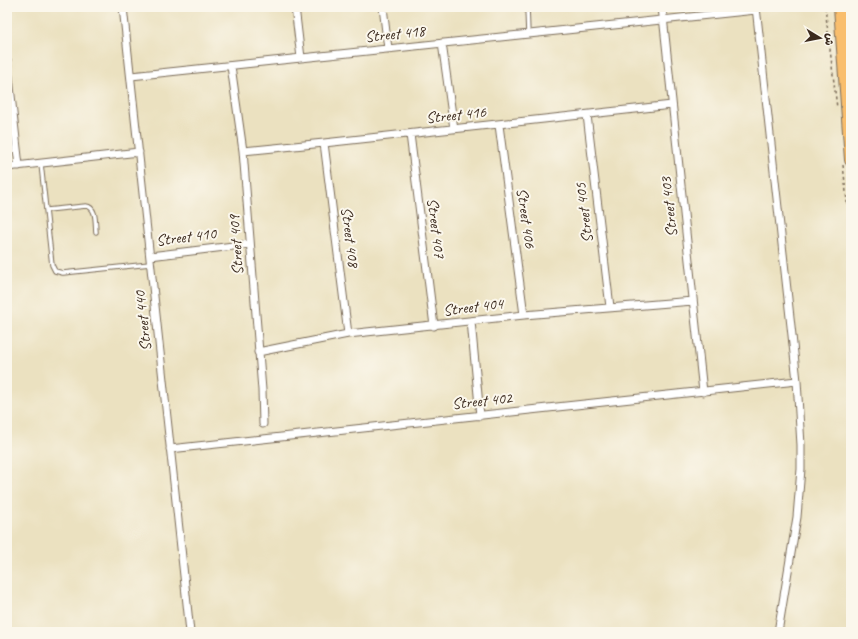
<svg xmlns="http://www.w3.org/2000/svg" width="858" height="639" viewBox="0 0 858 639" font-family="Caveat,'Playpen Sans Arabic',sans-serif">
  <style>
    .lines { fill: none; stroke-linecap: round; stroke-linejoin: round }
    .service-casing { stroke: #796a57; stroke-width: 5.5 }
    .minor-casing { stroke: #796a57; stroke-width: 9 }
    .trunk-casing { stroke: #796a57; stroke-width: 14 }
    .path { stroke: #796a57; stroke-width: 1.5; stroke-dasharray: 3 3; stroke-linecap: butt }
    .service { stroke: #fff; stroke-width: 3.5 }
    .minor { stroke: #fff; stroke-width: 7 }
    .trunk { stroke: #f9be6d; stroke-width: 12 }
    .labels { text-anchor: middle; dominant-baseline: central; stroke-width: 4; stroke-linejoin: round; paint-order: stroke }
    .street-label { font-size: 16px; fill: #3b2a1e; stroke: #fbf7ec }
  </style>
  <rect width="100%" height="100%" fill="#fbf7ec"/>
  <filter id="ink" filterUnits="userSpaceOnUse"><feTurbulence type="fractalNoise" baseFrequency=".025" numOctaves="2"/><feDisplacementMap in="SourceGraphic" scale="8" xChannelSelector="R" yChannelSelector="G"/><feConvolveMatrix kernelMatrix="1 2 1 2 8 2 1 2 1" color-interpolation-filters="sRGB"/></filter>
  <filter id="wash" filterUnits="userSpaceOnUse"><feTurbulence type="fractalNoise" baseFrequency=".012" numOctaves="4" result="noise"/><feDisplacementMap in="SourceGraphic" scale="16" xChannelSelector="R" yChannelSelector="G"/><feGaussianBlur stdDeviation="0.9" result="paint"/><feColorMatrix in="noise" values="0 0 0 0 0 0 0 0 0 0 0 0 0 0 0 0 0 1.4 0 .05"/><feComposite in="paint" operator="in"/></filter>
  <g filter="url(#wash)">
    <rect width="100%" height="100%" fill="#ebe1c0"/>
  </g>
  <g filter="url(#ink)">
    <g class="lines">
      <g class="service-casing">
        <path id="service" d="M527,7l1,27
          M41,164l11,101 3,6 8,2 87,-9
          M47,210l39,-4c11,1 9,17 10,26"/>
      </g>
      <g class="minor-casing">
        <path id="minor" d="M123,7l67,625
          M295,7l6,51
          M383,7l5,42
          M662,7l41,385
          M756,7l41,374 4,64v24l-4,48 -19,115
          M442,43l12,86
          M7,60l12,106
          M231,66l12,85 19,239 1,34
          M131,76l625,-66
          M587,115l23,192
          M499,125l25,190
          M410,134l24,192
          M324,143l24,191
          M243,151l81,-8 348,-38
          M7,167l132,-15
          M150,256l100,-12
          M471,321l9,95
          M258,352l90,-18 176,-19 169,-14
          M170,449l627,-68"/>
      </g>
      <g class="trunk-casing">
        <path id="trunk" d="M840,7l11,153"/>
      </g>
      <path class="path" d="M825,7l12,101
        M843,165l8,72"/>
      <use href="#service" class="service"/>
      <use href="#minor" class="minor"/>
      <use href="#trunk" class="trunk"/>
    </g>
  </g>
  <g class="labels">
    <g class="street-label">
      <text transform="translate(395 34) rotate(-6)">Street 418</text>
      <text transform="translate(456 115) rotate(-6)">Street 416</text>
      <text transform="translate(669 207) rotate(-96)">Street 403</text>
      <text transform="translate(584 213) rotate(-97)">Street 405</text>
      <text transform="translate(526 218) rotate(82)">Street 406</text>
      <text transform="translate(436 228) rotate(83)">Street 407</text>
      <text transform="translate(186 237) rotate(-7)">Street 410</text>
      <text transform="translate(350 237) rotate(83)">Street 408</text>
      <text transform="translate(236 245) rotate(-94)">Street 409</text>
      <text transform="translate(473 307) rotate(-7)">Street 404</text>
      <text transform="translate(143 321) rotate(-96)">Street 440</text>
      <text transform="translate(482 401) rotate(-6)">Street 402</text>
    </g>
  </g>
  <rect width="858" height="639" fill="none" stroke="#fbf7ec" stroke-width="24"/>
  <g transform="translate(820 38) rotate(100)" stroke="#fbf7ec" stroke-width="3" paint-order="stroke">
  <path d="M0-3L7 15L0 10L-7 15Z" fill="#3b2a1e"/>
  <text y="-6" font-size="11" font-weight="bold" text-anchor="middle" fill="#3b2a1e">ش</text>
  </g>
</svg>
